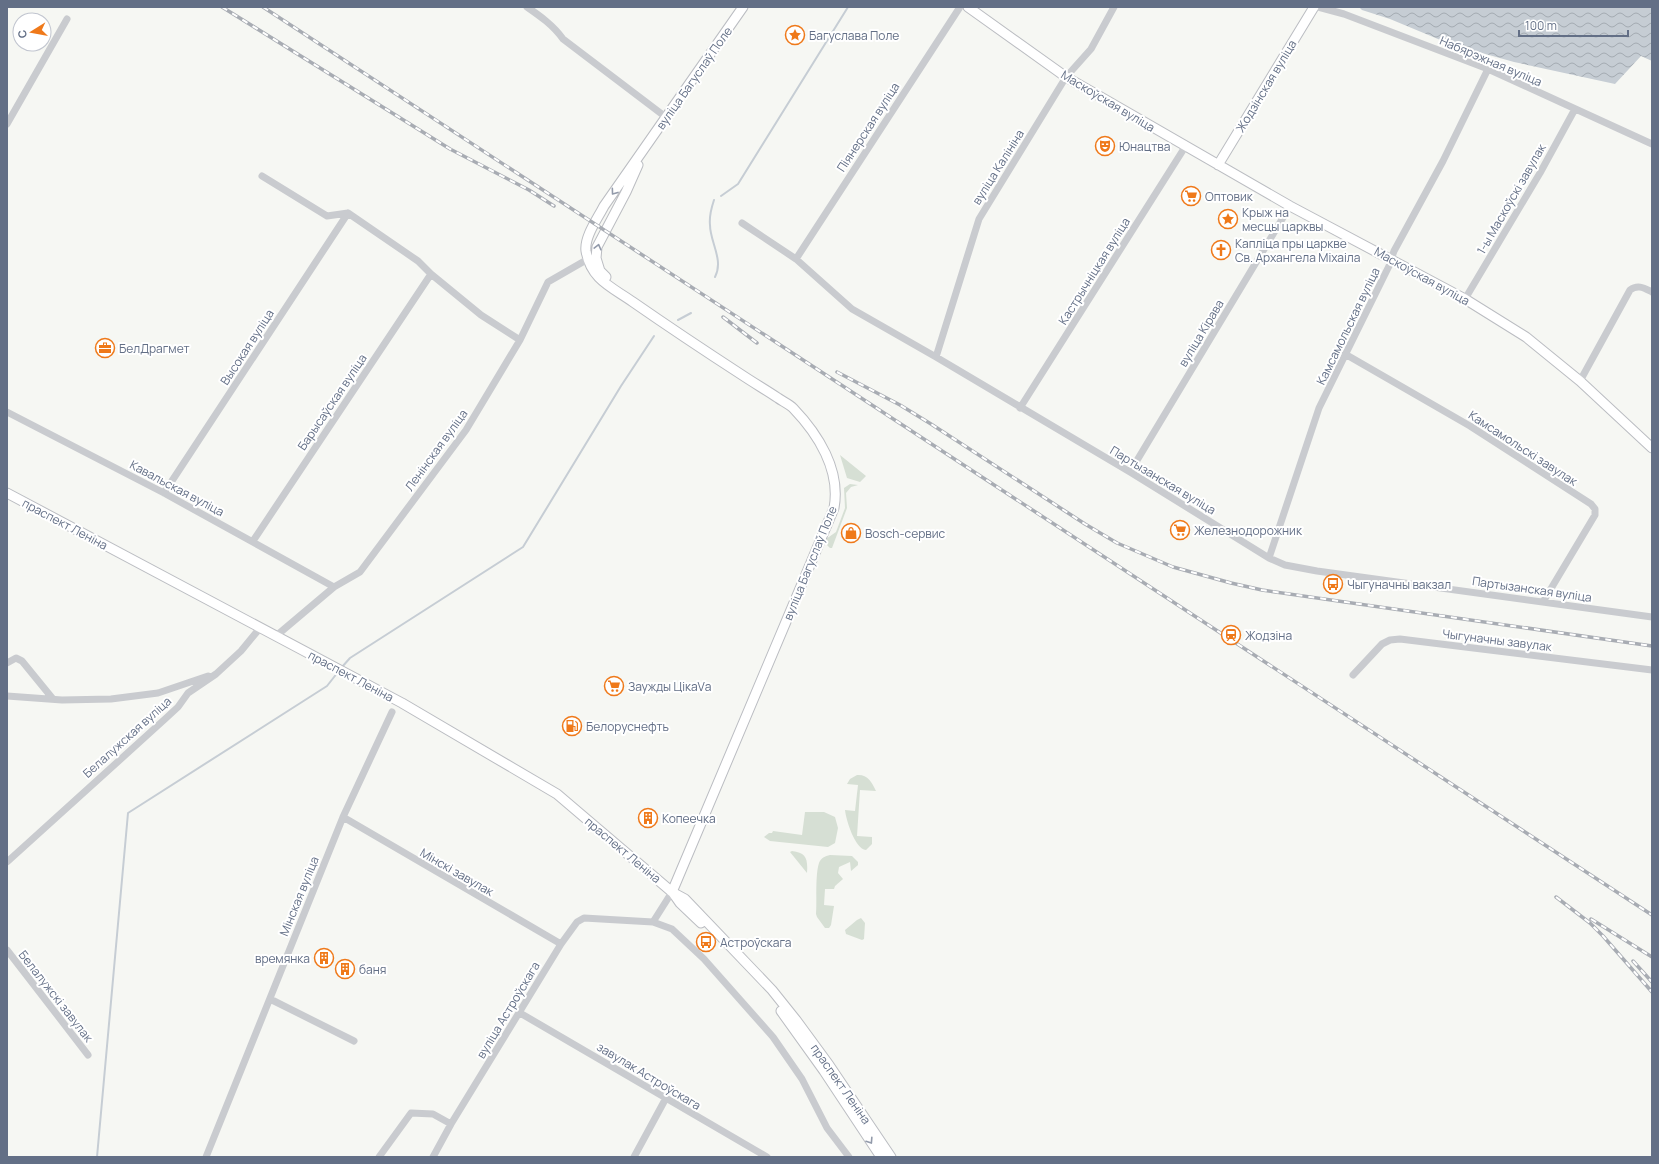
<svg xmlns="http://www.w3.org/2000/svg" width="1659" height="1164" viewBox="0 0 1659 1164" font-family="Manrope,sans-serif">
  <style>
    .green { fill: #d6dfd4 }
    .water { fill: url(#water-waves) }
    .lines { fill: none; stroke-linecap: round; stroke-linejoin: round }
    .stream { stroke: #c6cdd4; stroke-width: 2 }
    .major-casing { stroke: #bbbdc2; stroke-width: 11 }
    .minor { stroke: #c9cbcf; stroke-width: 7 }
    .major { stroke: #fff; stroke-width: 9 }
    .rail-casing { stroke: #a8acb3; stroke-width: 3.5 }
    .rail { stroke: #fff; stroke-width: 2; stroke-dasharray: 6; stroke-linecap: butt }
    .oneway { stroke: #929aaa }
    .labels { text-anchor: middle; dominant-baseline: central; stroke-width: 4; stroke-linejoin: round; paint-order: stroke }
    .poi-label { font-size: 12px; fill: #636f86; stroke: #fff; text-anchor: start }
    .street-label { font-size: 12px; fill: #636f86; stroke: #fff }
  </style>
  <defs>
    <pattern id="water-waves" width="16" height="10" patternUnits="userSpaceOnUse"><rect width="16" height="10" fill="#c6cdd4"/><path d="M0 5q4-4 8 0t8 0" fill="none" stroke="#a4abb2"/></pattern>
  </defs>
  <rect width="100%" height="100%" fill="#f6f7f3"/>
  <path class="green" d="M840,455l26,21 -6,6 -13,-4z
    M850,484l8,1 -7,2 -5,6 1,15 -15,40h-2l-3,-3 -1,-6 10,-7 9,-24 -1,-20z
    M857,775c10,-1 15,7 19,16l-16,-1 -3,46 15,1v7l-6,6c-11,-1 -20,-30 -21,-40l10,1 3,-26 -11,-1 3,-5z
    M805,812h19l11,5 3,11 -3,15 -7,4 -58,-6 -6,-4 5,-4h3l1,-2 29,4z
    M792,851c14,2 16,7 15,22l-17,-21z
    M830,855l22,1 6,6v3l-7,6 -1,-9 -11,5 -1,6 5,6 -8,7 -1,3h-9l-1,16 10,1 -3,19 -2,3h-4l-8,-11 -1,-3c1,-13 -1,-39 3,-51 2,-5 6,-7 11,-8z
    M861,918l4,5 -1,16 -2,1 -16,-6 -1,-4 12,-10z"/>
  <path class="water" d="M1359,7h293v54l-11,-5 -26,28 -101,-22 -64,-18 -60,-25 -28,-9z"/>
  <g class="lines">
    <path class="stream" d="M721,196l17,-12 110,-177
      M714,200c-3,9 -5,16 -4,25 0,17 14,35 5,52
      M678,320l13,-7
      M342,667l8,-9 173,-111 98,-161 33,-50
      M97,1157l31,-344 199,-127 11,-14"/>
    <g class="major-casing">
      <path id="major" d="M968,7l98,70 224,129 175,93 61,38 54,44 72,67
        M1218,165l96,-158
        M606,277l-6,-6 -4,-13 1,-11 29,-55 12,-27
        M7,493l395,210 155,91 115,98 13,7 87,91 24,30 33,45 62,92
        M672,892l162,-384c7,-38 -16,-74 -41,-100 -4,-4 -11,-7 -15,-10 -12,-8 -24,-15 -36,-23 -37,-24 -73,-48 -109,-73 -21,-15 -42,-22 -47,-51 -2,-14 12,-33 18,-45l139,-199
        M673,893l7,10 21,20
        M781,1011l43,60 57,86"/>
    </g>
    <path class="minor" d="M527,7c13,9 26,18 36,32l104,79
      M1318,7l26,7 144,55 164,75
      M7,124l60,-105
      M262,176l65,40 21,-3 70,48 13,13 50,41 39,25
      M742,223l54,36 56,50 84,48 194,115 139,86 16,7 32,6 335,46
      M796,259l164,-252
      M1465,299l75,-126 35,-64
      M1345,354l125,72 121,78 4,5v6l-52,87
      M936,357l43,-138 87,-142 25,-28 23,-42
      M1580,381l50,-91c8,-6 14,-2 22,2
      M1020,408l165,-261
      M7,412l157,81 170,94
      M1130,472l160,-266
      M164,493l184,-280
      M253,541l178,-267
      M1269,558l50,-150 70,-142 5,-15 49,-90 45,-92
      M276,636l58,-49 26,-15 106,-142 54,-90 28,-58 40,-23
      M7,663l9,-5 6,3 31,38
      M1353,675l29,-31 8,-4 10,-1 252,31
      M7,696l55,4 49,-1 47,-6 50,-17
      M343,817l218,127
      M7,862l158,-143 13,-12 10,-14 28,-19 25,-23 19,-23
      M653,922l19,7 32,30 69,78 29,42 25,49 22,29
      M7,950l81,105
      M270,999l84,42
      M520,1013l247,144
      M206,1157l137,-340 49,-105
      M379,1157l32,-44 22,1 18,10 110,-180 16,-22 7,-4 69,4 19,-30
      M433,1157l18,-33
      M634,1157l32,-59"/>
    <use href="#major" class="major"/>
    <g class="rail-casing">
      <path id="rail" d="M222,7l228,142 79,41 25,16
        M263,7l1389,908
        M723,317l34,26
        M837,372l63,33 31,19 154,100 32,19 56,24 58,16 31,7 390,56
        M1556,897l34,26 13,13 49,56
        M1591,919l61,38
        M1633,961l19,21"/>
    </g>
    <use href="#rail" class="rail"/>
  </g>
  <defs><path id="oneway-chevron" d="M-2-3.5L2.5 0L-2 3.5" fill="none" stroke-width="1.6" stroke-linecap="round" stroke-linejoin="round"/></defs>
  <g class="oneway">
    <use href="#oneway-chevron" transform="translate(614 192) rotate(126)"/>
    <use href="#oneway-chevron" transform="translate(598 247) rotate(-76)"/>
    <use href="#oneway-chevron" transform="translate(870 1141) rotate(57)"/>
  </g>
  <defs>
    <g id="sight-ring" transform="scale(1)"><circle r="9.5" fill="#fff" stroke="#ef791a" stroke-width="1.5"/><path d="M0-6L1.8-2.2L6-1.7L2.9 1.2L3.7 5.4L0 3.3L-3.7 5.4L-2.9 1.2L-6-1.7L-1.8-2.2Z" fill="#ef791a"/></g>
    <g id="theatre-ring" transform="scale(1)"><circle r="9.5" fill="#fff" stroke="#ef791a" stroke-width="1.5"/><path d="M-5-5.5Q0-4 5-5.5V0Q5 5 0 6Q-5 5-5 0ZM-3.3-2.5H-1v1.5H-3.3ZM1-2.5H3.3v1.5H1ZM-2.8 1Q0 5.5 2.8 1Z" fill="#ef791a"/></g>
    <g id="supermarket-ring" transform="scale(1)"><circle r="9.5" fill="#fff" stroke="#ef791a" stroke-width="1.5"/><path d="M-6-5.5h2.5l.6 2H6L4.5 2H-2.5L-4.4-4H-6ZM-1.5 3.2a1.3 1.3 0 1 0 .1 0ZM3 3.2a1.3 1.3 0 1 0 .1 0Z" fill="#ef791a"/></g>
    <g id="church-ring" transform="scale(1)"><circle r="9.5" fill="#fff" stroke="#ef791a" stroke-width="1.5"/><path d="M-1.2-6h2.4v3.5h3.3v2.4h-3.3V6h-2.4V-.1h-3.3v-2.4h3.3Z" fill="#ef791a"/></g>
    <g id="office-ring" transform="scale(1)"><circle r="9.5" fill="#fff" stroke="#ef791a" stroke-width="1.5"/><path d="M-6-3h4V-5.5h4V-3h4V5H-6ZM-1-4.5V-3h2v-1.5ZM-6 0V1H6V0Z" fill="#ef791a"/></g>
    <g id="shop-ring" transform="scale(1)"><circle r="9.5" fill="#fff" stroke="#ef791a" stroke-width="1.5"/><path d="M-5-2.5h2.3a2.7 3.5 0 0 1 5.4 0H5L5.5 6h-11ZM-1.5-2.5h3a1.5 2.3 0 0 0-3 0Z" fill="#ef791a"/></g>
    <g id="bus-ring" transform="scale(1)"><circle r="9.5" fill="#fff" stroke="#ef791a" stroke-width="1.5"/><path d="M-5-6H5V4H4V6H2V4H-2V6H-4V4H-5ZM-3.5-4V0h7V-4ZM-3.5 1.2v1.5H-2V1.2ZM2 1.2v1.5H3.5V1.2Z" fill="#ef791a"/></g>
    <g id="station-ring" transform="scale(1)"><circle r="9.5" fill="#fff" stroke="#ef791a" stroke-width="1.5"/><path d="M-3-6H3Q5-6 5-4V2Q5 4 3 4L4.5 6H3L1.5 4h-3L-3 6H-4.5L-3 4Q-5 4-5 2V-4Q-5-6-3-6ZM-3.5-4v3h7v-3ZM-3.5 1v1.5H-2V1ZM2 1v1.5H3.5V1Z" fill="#ef791a"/></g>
    <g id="fuel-ring" transform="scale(1)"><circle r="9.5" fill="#fff" stroke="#ef791a" stroke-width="1.5"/><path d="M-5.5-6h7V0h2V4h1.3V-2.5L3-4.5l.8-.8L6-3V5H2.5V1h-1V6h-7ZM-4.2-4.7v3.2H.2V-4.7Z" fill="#ef791a"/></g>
    <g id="building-ring" transform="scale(1)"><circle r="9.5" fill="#fff" stroke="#ef791a" stroke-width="1.5"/><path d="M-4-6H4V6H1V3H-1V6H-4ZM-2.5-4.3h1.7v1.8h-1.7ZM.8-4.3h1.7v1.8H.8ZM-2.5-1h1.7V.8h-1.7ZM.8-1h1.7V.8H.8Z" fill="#ef791a"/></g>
  </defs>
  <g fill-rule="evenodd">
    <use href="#sight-ring" x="795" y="35"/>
    <use href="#theatre-ring" x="1105" y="146"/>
    <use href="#supermarket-ring" x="1191" y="196"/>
    <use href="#sight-ring" x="1228" y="219"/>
    <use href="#church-ring" x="1221" y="250"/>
    <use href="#office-ring" x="105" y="348"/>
    <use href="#supermarket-ring" x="1180" y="530"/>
    <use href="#shop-ring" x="851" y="533"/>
    <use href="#bus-ring" x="1333" y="584"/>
    <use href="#station-ring" x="1231" y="635"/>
    <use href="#supermarket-ring" x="614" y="686"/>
    <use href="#fuel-ring" x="572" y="726"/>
    <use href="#building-ring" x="648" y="818"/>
    <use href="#bus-ring" x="706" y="942"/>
    <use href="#building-ring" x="324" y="958"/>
    <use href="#building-ring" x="345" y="969"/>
  </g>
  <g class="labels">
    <g class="poi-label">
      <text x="809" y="35">Багуслава Поле</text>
      <text x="1119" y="146">Юнацтва</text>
      <text x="1205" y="196">Оптовик</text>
      <text x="1242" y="212">Крыж на<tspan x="1242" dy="14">месцы царквы</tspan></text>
      <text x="1235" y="243">Капліца пры царкве<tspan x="1235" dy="14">Св. Архангела Міхаіла</tspan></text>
      <text x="119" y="348">БелДрагмет</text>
      <text x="1194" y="530">Железнодорожник</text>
      <text x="865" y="533">Bosch-сервис</text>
      <text x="1347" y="584">Чыгуначны вакзал</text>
      <text x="1245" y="635">Жодзіна</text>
      <text x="628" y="686">Заужды ЦікаVа</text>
      <text x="586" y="726">Белоруснефть</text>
      <text x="662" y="818">Копеечка</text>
      <text x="720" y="942">Астроўскага</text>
      <text x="310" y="958" text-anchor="end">времянка</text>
      <text x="359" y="969">баня</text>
    </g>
    <g class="street-label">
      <text transform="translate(1491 61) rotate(23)">Набярэжная вуліца</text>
      <text transform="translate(694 78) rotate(-55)">вуліца Багуслаў Поле</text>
      <text transform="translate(1266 86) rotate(-59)">Жодзінская вуліца</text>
      <text transform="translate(1108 101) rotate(31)">Маскоўская вуліца</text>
      <text transform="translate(868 127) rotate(-57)">Піянерская вуліца</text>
      <text transform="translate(998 167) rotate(-58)">вуліца Калініна</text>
      <text transform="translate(1511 199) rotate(-60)">1-ы Маскоўскі завулак</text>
      <text transform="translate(1094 271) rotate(-58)">Кастрычніцкая вуліца</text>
      <text transform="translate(1422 276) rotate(29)">Маскоўская вуліца</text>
      <text transform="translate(1348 326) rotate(-64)">Камсамольская вуліца</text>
      <text transform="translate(1201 333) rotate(-59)">вуліца Кірава</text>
      <text transform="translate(247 347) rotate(-57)">Высокая вуліца</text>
      <text transform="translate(332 402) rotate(-56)">Барысаўская вуліца</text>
      <text transform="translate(1523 448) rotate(33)">Камсамольскі завулак</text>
      <text transform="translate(436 450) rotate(-54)">Ленінская вуліца</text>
      <text transform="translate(1163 480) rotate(31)">Партызанская вуліца</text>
      <text transform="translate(177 488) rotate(28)">Кавальская вуліца</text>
      <text transform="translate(65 524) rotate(28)">праспект Леніна</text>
      <text transform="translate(810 563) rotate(-68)">вуліца Багуслаў Поле</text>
      <text transform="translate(1532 589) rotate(8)">Партызанская вуліца</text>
      <text transform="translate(1497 640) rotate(7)">Чыгуначны завулак</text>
      <text transform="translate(351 676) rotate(28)">праспект Леніна</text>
      <text transform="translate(127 737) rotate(-42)">Белалужская вуліца</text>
      <text transform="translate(623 850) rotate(40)">праспект Леніна</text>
      <text transform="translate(457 872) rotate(30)">Мінскі завулак</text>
      <text transform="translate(299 896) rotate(-68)">Мінская вуліца</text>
      <text transform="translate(56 996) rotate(52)">Белалужскі завулак</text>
      <text transform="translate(508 1010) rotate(-59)">вуліца Астроўскага</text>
      <text transform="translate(649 1076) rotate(31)">завулак Астроўскага</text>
      <text transform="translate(841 1084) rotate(55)">праспект Леніна</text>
    </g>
  </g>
  <rect width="1659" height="1164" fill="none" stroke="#636f86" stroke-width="16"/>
  <g transform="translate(32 32) rotate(259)"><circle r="19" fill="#ffffff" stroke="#c1c5cf"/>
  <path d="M0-3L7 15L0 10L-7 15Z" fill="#ef791a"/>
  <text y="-6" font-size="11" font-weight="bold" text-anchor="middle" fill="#636f86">С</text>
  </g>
  <path d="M1519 30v6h109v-6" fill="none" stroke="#636f86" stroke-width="2"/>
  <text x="1525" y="30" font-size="12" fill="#636f86" stroke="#ffffff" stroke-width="3" paint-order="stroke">100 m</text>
</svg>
